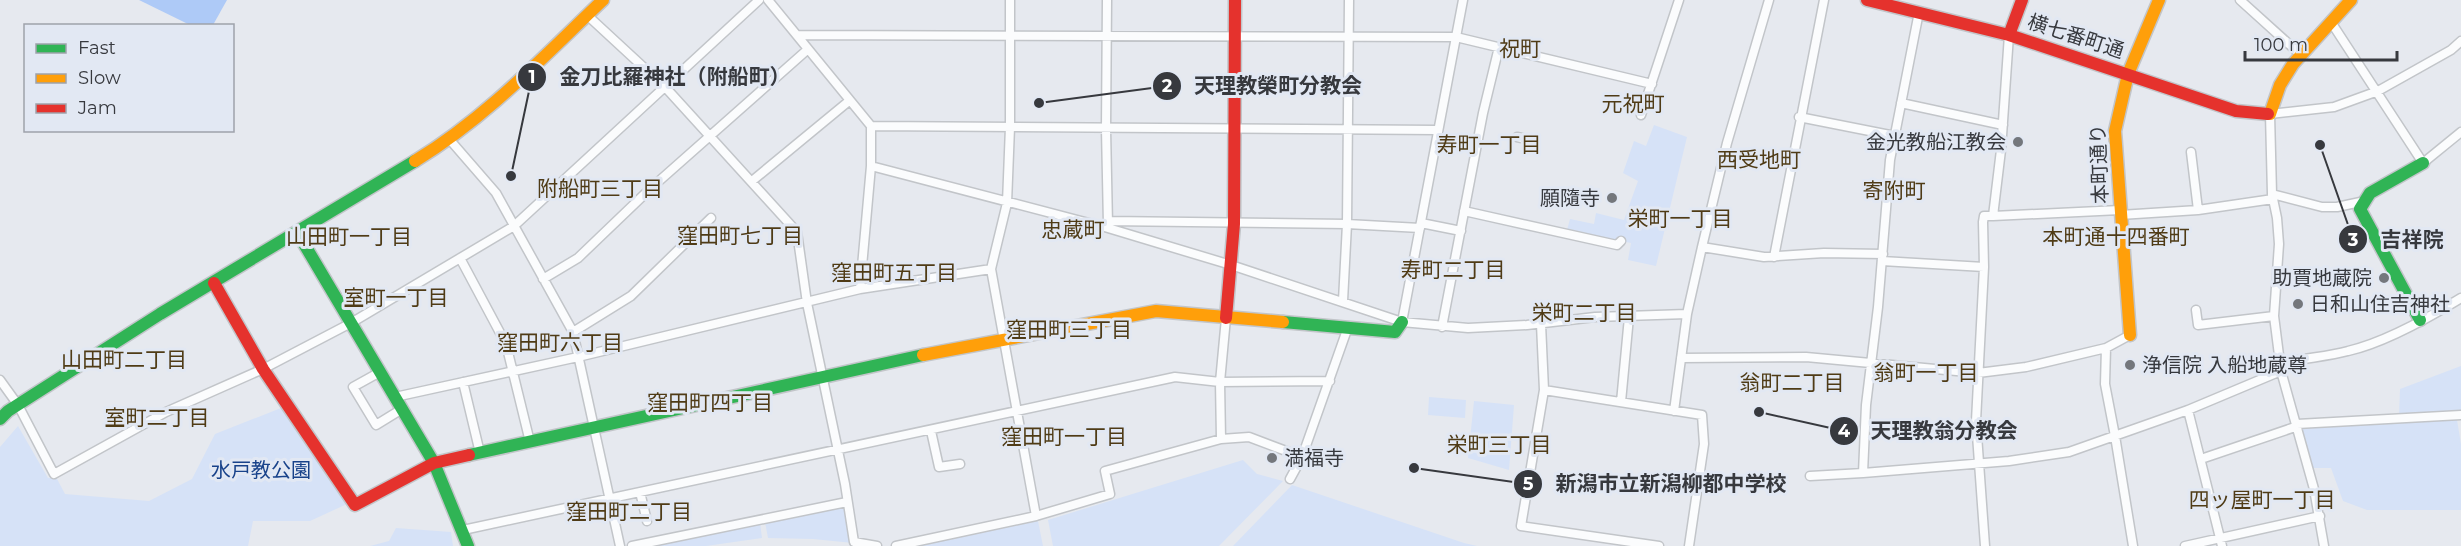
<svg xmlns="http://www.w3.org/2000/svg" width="2461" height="546" viewBox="0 0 2461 546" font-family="Montserrat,'Noto Sans JP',sans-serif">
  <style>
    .green { fill: #d6e2f7 }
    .water { fill: #aecaf7 }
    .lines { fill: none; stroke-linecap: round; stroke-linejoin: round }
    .street-casing { stroke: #c2c5c9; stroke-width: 11 }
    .fast-casing { stroke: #c2c5c9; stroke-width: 15 }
    .slow-casing { stroke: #c2c5c9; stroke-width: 15 }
    .jam-casing { stroke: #c2c5c9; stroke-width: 15 }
    .street { stroke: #fbfcfd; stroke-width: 8 }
    .fast { stroke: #30b455; stroke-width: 12 }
    .slow { stroke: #ff9f0a; stroke-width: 12 }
    .jam { stroke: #e5322d; stroke-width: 12 }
    .poi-dot { fill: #74777c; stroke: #e2e8f3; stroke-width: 2 }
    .labels { text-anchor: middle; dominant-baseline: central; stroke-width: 6; stroke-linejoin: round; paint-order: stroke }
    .street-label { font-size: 20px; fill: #37393e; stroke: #e2e8f3 }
    .poi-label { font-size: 20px; fill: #37393e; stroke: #e2e8f3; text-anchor: end }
    .park-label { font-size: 20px; fill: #18428a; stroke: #e2e8f3 }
    .neighbourhood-label { font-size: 21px; fill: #4f3b16; stroke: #e2e8f3 }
    .leader { fill: none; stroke: #37393e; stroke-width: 2 }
    .callout-dot { fill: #37393e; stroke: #e2e8f3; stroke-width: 2 }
    .mark-label { font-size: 18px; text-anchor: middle; font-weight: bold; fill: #fff }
    .callout-label { font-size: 21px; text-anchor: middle; font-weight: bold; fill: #37393e; stroke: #e2e8f3; stroke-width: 6; stroke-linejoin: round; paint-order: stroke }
  </style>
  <rect width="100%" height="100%" fill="#e6e9ef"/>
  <path class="green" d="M1654,125l33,12 -31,129 -28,-6 3,-17 -64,-13 3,-11 24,5 2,-11 28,7 14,-39 -15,-8 11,-32 12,5z
    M2461,366v45l-62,5 1,-27z
    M1429,397l37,3 -1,18 -37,-3z
    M1474,401l40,4 -5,65 -41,-12z
    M281,408l66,96 -37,17h-57l-5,25h-248v-99l18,-21 30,52 8,-1 9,17 84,7 43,-22 23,-45z
    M2457,420l4,24v66h-94l-24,-9 -12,-33h-19l-13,-42z
    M1243,460l14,14 26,7 -64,65h-166l-5,-26z
    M1292,485l172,58 13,3h-244z
    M843,507l10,36 -40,-4 -45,-1 -3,-16z
    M1038,521l5,25h-125z
    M760,523l2,15 -56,8h-65z
    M396,528l55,4 2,14h-83l19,-5z"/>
  <path class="water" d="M139,0h88l-14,25h-23z"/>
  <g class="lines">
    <g class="street-casing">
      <path id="street" d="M768,0l103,126v40l-11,123
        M1010,0v127l-3,76 -16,66 45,247
        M1107,0l-1,129 2,96
        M2240,0l61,55
        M1919,12l-29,148 -12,147 -12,98 -3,68 146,-12 60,-9 119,-42 93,-39
        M587,15l79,73 131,144 10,71 38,181 9,58 23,4
        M2331,22l92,141 38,-31
        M797,35l659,2 196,47
        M1901,103l102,22
        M1641,115l38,-115
        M1799,117l96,19
        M871,126l566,4
        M1517,137l14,3
        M450,140l46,53 77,139 47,214
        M2191,152l7,58
        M871,166l237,62 123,37 171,57 66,6 59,-3 68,-8 92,-3
        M752,181l97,-80
        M2272,194l50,13h15l28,-6
        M1464,211l153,34 4,-4
        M2120,215l78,-5 75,-11
        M1993,216l127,-6
        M1108,221l239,3 73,4
        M1421,223l40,8
        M1702,247l62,10 60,-4 59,1
        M1774,257l50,-257
        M460,258l46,86 24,98
        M1882,261l102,6
        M543,279l35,-21 72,-69 157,-139
        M1343,301l4,-77 2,-224
        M2196,310l2,15 76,-9
        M1402,322l61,-322
        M1541,324l3,66 -23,136 138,20
        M1442,327l41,-214 16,-66
        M573,332l58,-36 80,-78
        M2130,335l-24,13 -1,36 10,52 18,110
        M1681,358l125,-1 172,16 48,-6 80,-19
        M2280,364c22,-6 46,-7 68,-13 35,-8 82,-34 113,-53
        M380,372l-27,15 23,38 26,-16
        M0,380l18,25 36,69 112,-62 97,-43 88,-46 163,-97 245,-226
        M463,382l17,71
        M1544,390l158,25 2,29 -15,102
        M395,397l183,-40 282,-68 131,-20
        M1621,402l8,-85
        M2188,410l34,136
        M1674,411l13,-97 15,-67 25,-104 42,-143
        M2297,424l164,-9
        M931,431l8,36 21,-3
        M1221,439l-1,-57 6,-64
        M2201,459l97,-33
        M1810,476l53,-3
        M1290,479l12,-22 46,-130
        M640,492l7,29
        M463,530l712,-153 45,5 110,-1
        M632,546l215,-44
        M896,546l140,-30 74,-22 -5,-23 116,-32 28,-2 53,20
        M1985,546l-9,-125 8,-154 -1,-45 1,-6h9l8,-66 8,-115
        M2185,546l135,-30
        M2324,546l-10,-57 -33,-118 -7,-55 5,-72 -2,-26 -5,-24 -2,-80 64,-7 44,-16 73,-41 10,-9"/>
    </g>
    <g class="fast-casing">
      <path id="fast" d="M297,232l137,231 34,83
        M2420,320l-60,-111 10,-16 53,-30
        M1283,322l112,10 7,-10
        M0,419l8,-8 152,-97 255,-153
        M469,455l454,-100"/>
    </g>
    <g class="slow-casing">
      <path id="slow" d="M2268,114h2l10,-29 13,-21 58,-64
        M415,161c71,-43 128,-104 188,-161
        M2130,335l-15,-204 13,-57 31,-74
        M923,355l233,-44 127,11"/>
    </g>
    <g class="jam-casing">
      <path id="jam" d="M1867,0l142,35 227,76 32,3
        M2009,35l13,-35
        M214,283l49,86 92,136 79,-42 35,-8
        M1226,318l8,-94 1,-224"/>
    </g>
    <use href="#street" class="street"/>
    <use href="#fast" class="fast"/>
    <use href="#slow" class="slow"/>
    <use href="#jam" class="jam"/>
  </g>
  <g class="poi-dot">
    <circle cx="2018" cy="142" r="6"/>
    <circle cx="1612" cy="198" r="6"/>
    <circle cx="2384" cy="278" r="6"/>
    <circle cx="2298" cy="304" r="6"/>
    <circle cx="2130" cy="365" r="6"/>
    <circle cx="1272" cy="458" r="6"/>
  </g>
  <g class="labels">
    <g class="street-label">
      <text transform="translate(2076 36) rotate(18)">横七番町通</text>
      <text transform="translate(2099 164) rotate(-92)">本町通り</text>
    </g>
    <g class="poi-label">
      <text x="2006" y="142">金光教船江教会</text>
      <text x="1600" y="198">願隨寺</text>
      <text x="2372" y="278">助賈地蔵院</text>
      <text x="2310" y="304" text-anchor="start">日和山住吉神社</text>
      <text x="2142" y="365" text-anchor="start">浄信院 入船地蔵尊</text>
      <text x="1284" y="458" text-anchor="start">満福寺</text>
    </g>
    <g class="park-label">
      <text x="261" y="470">水戸教公園</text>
    </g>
    <g class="neighbourhood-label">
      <text x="1520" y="48">祝町</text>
      <text x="1633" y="103">元祝町</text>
      <text x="1489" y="144">寿町一丁目</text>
      <text x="1759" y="159">西受地町</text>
      <text x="600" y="188">附船町三丁目</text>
      <text x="1894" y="190">寄附町</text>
      <text x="1680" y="218">栄町一丁目</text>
      <text x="1073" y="229">忠蔵町</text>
      <text x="740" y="235">窪田町七丁目</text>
      <text x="349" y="236">山田町一丁目</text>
      <text x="2116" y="236">本町通十四番町</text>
      <text x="1453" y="269">寿町二丁目</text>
      <text x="894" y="272">窪田町五丁目</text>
      <text x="396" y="297">室町一丁目</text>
      <text x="1584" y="312">栄町二丁目</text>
      <text x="1069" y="329">窪田町三丁目</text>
      <text x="560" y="342">窪田町六丁目</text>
      <text x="124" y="359">山田町二丁目</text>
      <text x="1926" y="372">翁町一丁目</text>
      <text x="1792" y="382">翁町二丁目</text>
      <text x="710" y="402">窪田町四丁目</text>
      <text x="157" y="417">室町二丁目</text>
      <text x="1064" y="436">窪田町一丁目</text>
      <text x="1499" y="444">栄町三丁目</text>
      <text x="2262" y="499">四ッ屋町一丁目</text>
      <text x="629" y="511">窪田町二丁目</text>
    </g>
  </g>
  <path class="leader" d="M511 176L532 77M1039 103L1167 86M2320 145L2353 239M1759 412L1844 431M1414 468L1528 484"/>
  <g class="callout-dot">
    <circle cx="511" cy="176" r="6"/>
    <circle cx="1039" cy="103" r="6"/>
    <circle cx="2320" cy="145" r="6"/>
    <circle cx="1759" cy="412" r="6"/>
    <circle cx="1414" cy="468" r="6"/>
    <circle cx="532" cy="77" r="15"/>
    <circle cx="1167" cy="86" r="15"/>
    <circle cx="2353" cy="239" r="15"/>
    <circle cx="1844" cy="431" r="15"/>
    <circle cx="1528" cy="484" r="15"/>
  </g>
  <g class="mark-label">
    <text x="532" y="83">1</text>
    <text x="1167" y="92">2</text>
    <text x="2353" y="246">3</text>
    <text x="1844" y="437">4</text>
    <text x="1528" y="490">5</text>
  </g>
  <g class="callout-label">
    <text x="675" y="84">金刀比羅神社（附船町）</text>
    <text x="1278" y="93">天理教榮町分教会</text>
    <text x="2412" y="247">吉祥院</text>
    <text x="1944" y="438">天理教翁分教会</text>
    <text x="1671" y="491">新潟市立新潟柳都中学校</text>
  </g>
  <rect x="24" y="24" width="210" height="108" fill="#e2e8f3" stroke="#9ea2ab" stroke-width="1.5"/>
  <rect x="36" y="44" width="30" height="9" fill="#30b455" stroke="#9ea2ab" stroke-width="1.5"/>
  <text x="78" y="54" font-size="18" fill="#37393e">Fast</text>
  <rect x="36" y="74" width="30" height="9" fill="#ff9f0a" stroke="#9ea2ab" stroke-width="1.5"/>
  <text x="78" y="84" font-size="18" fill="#37393e">Slow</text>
  <rect x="36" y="104" width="30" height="9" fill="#e5322d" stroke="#9ea2ab" stroke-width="1.5"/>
  <text x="78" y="114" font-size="18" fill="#37393e">Jam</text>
  <path d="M2245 51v9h152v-9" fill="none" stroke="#37393e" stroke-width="3"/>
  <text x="2254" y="51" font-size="18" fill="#37393e" stroke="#e2e8f3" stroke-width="4.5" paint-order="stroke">100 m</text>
</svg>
